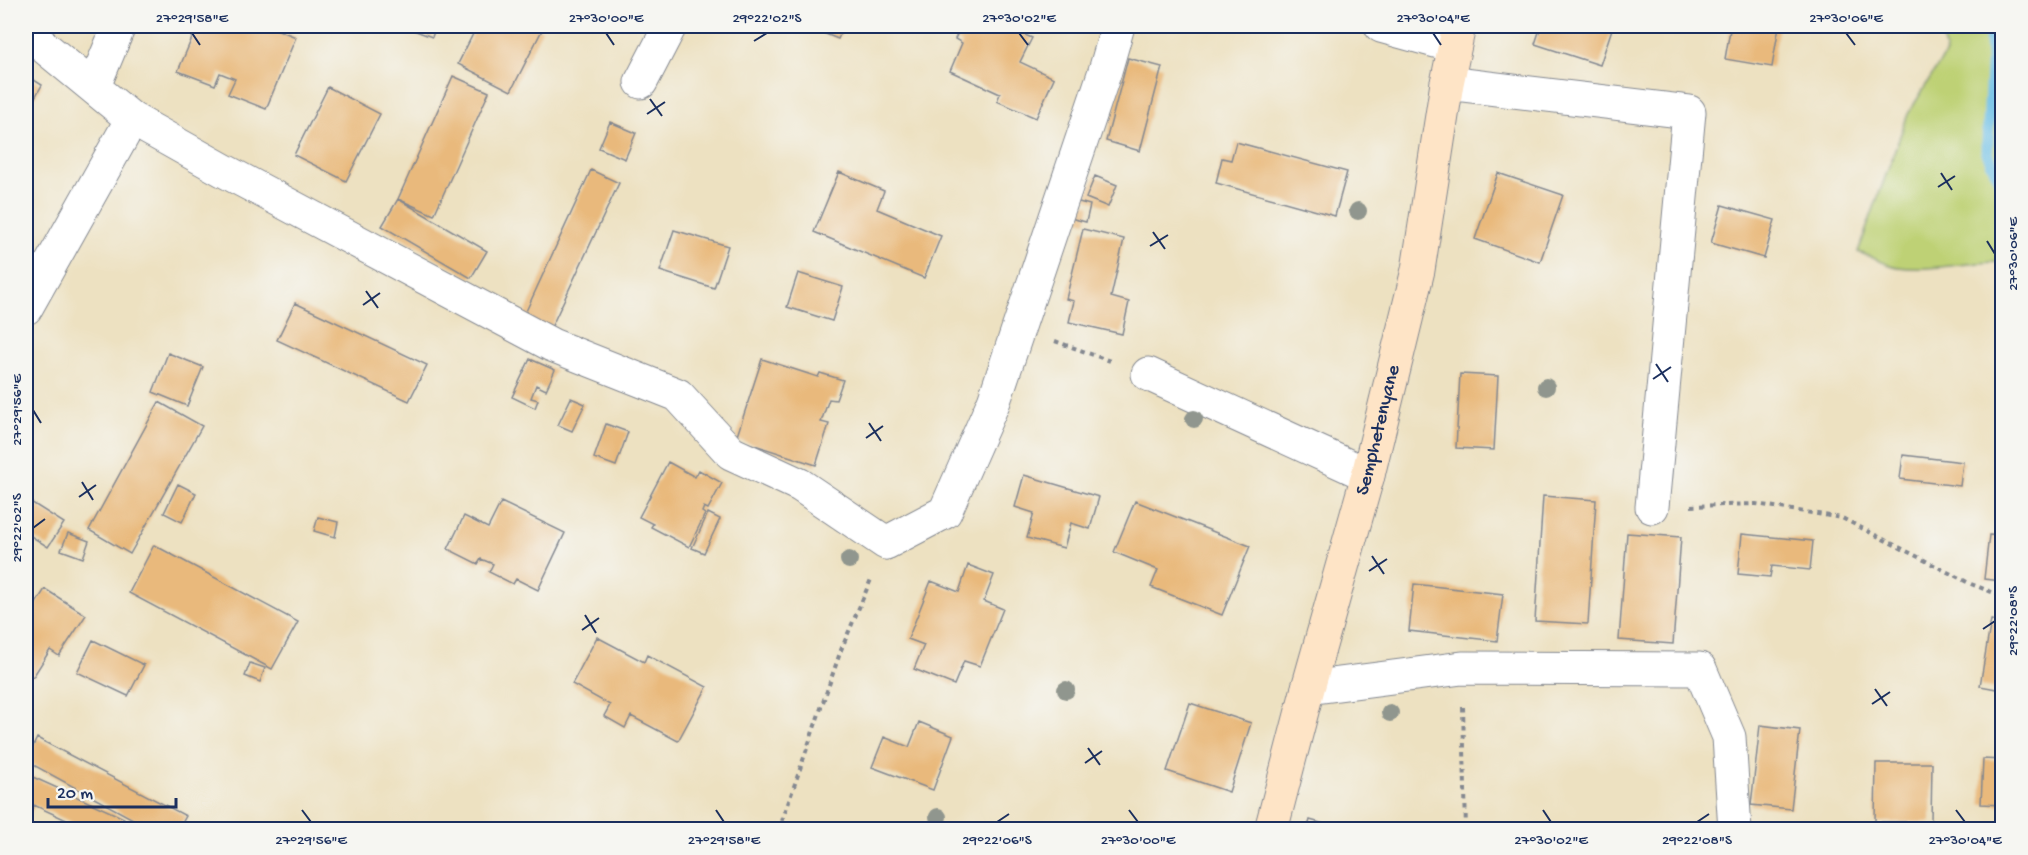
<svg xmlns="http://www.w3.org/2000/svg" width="2028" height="855" viewBox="0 0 2028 855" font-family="'Gochi Hand',sans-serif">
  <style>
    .green { fill: #bed175; stroke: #6c806a; stroke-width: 1.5 }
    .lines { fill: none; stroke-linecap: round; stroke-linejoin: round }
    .stream { stroke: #69bee6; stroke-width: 12 }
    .building { fill: #e9b97c }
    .street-casing { stroke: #848890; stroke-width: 35 }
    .secondary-casing { stroke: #848890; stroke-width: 35 }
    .path { stroke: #848890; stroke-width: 4; stroke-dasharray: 4.5 4.5; stroke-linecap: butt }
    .street { stroke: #fff; stroke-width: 33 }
    .secondary { stroke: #fee4c6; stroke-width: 33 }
    .tree { fill: #90968e }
    .ticks { fill: none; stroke: #1b2f5e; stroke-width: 2 }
    .labels { text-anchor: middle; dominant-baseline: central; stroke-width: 5; stroke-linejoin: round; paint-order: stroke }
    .street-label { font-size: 20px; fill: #1b2f5e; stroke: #f6f6f2 }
    .neatline { fill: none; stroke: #1b2f5e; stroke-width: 2 }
    .ticks-label { font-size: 15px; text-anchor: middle; fill: #1b2f5e }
  </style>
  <rect width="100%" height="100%" fill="#f6f6f2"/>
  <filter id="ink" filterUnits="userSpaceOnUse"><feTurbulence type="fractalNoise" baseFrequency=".0167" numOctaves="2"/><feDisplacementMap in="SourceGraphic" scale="12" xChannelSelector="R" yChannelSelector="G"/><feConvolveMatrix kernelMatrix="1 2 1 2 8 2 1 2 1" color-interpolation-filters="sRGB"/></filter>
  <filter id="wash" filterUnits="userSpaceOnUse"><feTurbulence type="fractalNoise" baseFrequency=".008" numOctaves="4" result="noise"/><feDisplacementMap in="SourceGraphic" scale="24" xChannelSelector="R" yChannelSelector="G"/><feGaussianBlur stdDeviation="1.35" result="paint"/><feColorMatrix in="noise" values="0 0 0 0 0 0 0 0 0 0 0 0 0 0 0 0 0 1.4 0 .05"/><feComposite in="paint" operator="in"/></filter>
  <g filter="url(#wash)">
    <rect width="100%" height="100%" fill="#ede1c1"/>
    <path class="green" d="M1940,26h62v236c-34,-1 -68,10 -104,5 -13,-2 -27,-11 -40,-15l50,-138 38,-61z"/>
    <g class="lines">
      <path class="stream" d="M1990,26l2,35 -5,91 15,33"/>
    </g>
    <g id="blocks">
      <path class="building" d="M203,26h65l28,11 -30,72 -38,-15 7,-15 -15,-6 -5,12 -37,-14 17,-40 5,2z
        M406,26h30l-4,11 -27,-10z
        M477,26h56l9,4 -31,61 -53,-27z
        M806,26h38l-6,13z
        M961,26h43l28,12 -12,24 34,16 -18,40 -39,-17 3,-7 -50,-23 12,-28 -7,-4z
        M1541,26h72l-13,39 -65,-21z
        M1719,26h60l-7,41 -47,-8 5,-29 -12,-2z
        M1128,58l34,9 -22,84 -34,-10z
        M26,75l16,10 -16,28z
        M453,76l36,16 -55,123 -36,-16z
        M328,87l52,27 -34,67 -52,-26z
        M610,122l26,11 -11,26 -26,-11z
        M1236,142l111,30 -12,44 -119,-33 6,-25 9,2z
        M591,170l28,13 -70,149 -27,-12z
        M839,172l45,19 -7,18 64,27 -17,42 -110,-46z
        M1498,173l65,22 -23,67 -65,-23z
        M1095,176l22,9 -9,22 -22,-9z
        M398,199l89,52 -16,27 -89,-52z
        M1075,201l15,4 -4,17 -16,-4z
        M1722,205l53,15 -11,38 -53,-15z
        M1083,229l41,10 -13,58 18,5 -7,32 -53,-12 5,-21 -8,-2z
        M674,230l54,16 -14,42 -54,-17z
        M798,273l45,14 -11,34 -45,-14z
        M295,303l132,62 -18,36 -132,-61z
        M168,353l35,14 -16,39 -34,-14z
        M530,359l25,11 -9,20 -10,-5 -5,13 7,2 -3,8 -23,-11z
        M762,359l56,18 2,-4 23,7 -7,20 -7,-1 -8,23 8,2 -13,41 -80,-26z
        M1460,374l38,2 -4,74 -38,-2z
        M571,398l14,6 -13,27 -14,-6z
        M159,402l43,24 -72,128 -41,-24z
        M606,424l22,8 -12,34 -22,-8z
        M1903,455l60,7 -3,24 -60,-7z
        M668,462l27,15 4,-7 23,13 -14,26 -4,-2 -2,5 3,2 -16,33 -38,-20 2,-3 -14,-7z
        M1024,475l75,22 -9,32 -19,-6 -7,25 -37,-10 7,-25 -19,-6z
        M178,484l18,9 -14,29 -18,-9z
        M1543,496l53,4 -8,124 -53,-3z
        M26,499l38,24 -16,24 -22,-14z
        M1135,501l115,45 -28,69 -71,-28 7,-17 -44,-18z
        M501,502l64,31 -27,57 -22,-11 -3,5 -24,-12 4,-8 -12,-5 -3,5 -30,-15 16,-33 24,12z
        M708,513l12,6 -16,34 -12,-5z
        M318,517l20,5 -3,15 -21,-6z
        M68,533l21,8 -6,17 -22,-8z
        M1627,533l54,4 -8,107 -54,-4z
        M1742,534l71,7 -3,29 -38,-4 -2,11 -32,-3z
        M1989,535l13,1v45l-18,-2z
        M154,545l144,77 -26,47 -143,-76z
        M968,565l26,10 -10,26 19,8 -23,57 -16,-5 -10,24 -40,-16 10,-24 -16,-6 23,-58 28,11z
        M1414,584l89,10 -6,47 -88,-10z
        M45,589l41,26 -27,41 -9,-6 -17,27 -7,-5v-53z
        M1991,620l11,2v68l-22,-4z
        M597,637l47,25 3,-7 60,32 -29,54 -47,-25 -6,12 -21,-12 6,-11 -38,-21z
        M93,640l51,25 -16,31 -51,-24z
        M250,663l15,5 -5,14 -15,-6z
        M1190,703l61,20 -22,69 -62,-21z
        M919,722l34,14 -20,54 -61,-23 12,-30 25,10z
        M1760,725l40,5 -9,79 -40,-4z
        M37,738l149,78 -8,14h-25l-127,-69z
        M1983,759l19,1v45l-21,-1z
        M1876,763h56l-1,59h-56z
        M26,774l98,44 -6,12h-30l-54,-25 -8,18z
        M1310,820l32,9v1h-35z"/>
    </g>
  </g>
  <g filter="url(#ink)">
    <use href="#blocks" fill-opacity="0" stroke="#848890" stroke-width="1.5"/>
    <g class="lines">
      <g class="street-casing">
        <path id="street" d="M1381,26l73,20
          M26,32l106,87
          M641,82l29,-56
          M1447,83l242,29 -37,395
          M94,86l25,-60
          M26,308l106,-189 91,51 329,175 126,50 53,58 69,32 86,58 59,-31 49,-111 111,-330 13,-45
          M1148,374l220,101
          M1308,688l154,-20 238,1 29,68 6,93"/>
      </g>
      <g class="secondary-casing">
        <g id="secondary">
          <path id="s1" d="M1271,830l37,-142 60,-213 50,-205 29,-187 12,-57"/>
        </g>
      </g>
      <path class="path" d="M1055,341l58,21
        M1691,506l65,-2 86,14 129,66 31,12
        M1463,707l3,123
        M781,830v-6l60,-174 31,-73"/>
      <use href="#street" class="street"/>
      <use href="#secondary" class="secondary"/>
    </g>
    <g class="tree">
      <circle cx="1358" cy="211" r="9"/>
      <circle cx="1546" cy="387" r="9"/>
      <circle cx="1194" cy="419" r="9"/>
      <circle cx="849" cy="560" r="9"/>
      <circle cx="1066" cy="690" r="9"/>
      <circle cx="1390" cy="713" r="9"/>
      <circle cx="938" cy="817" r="9"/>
    </g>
  </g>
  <path class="ticks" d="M192,33l8,12M606,33l8,12M1019,33l9,12M1433,33l8,12M1846,33l9,12M754,41l13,-8M650,99l12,17M647,114l18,-12M1941,173l11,17M1938,187l17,-11M1153,232l12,17M1987,241l8,13M1150,246l18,-11M366,291l12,17M363,305l17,-12M1656,364l12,18M1653,379l18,-12M33,410l8,13M869,423l12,18M866,438l17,-12M82,482l11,18M79,497l17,-12M33,528l12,-9M1372,556l12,18M1369,571l18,-12M585,615l11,18M1983,629l12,-8M582,630l17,-12M1875,689l12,17M1872,704l18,-12M1088,748l12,17M1085,763l17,-12M302,810l9,12M716,810l8,12M1129,810l9,12M1543,810l8,12M1956,810l9,12M997,822l12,-8M1697,822l12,-8"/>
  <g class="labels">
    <g class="street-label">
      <text stroke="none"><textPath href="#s1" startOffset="414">Semphetenyane</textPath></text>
    </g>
  </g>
  <rect width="2028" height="855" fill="none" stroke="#f6f6f2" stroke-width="66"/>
  <path d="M48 798v9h128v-9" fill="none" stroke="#1b2f5e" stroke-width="3"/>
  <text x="57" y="798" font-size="18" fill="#1b2f5e" stroke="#f6f6f2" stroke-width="4.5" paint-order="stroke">20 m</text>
  <rect x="33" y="33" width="1962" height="789" class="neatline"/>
  <g class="ticks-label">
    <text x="192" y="22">27°29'58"E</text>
    <text x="606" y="22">27°30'00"E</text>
    <text x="767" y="22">29°22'02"S</text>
    <text x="1019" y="22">27°30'02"E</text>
    <text x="1433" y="22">27°30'04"E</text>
    <text x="1846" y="22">27°30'06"E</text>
    <text transform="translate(2012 254) rotate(-90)" y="5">27°30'06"E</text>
    <text transform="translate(16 410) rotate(-90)" y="5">27°29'56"E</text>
    <text transform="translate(16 528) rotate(-90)" y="5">29°22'02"S</text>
    <text transform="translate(2012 621) rotate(-90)" y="5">29°22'08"S</text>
    <text x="311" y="844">27°29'56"E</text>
    <text x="724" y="844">27°29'58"E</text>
    <text x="997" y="844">29°22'06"S</text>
    <text x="1138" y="844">27°30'00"E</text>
    <text x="1551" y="844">27°30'02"E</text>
    <text x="1697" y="844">29°22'08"S</text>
    <text x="1965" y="844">27°30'04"E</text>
  </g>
</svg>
